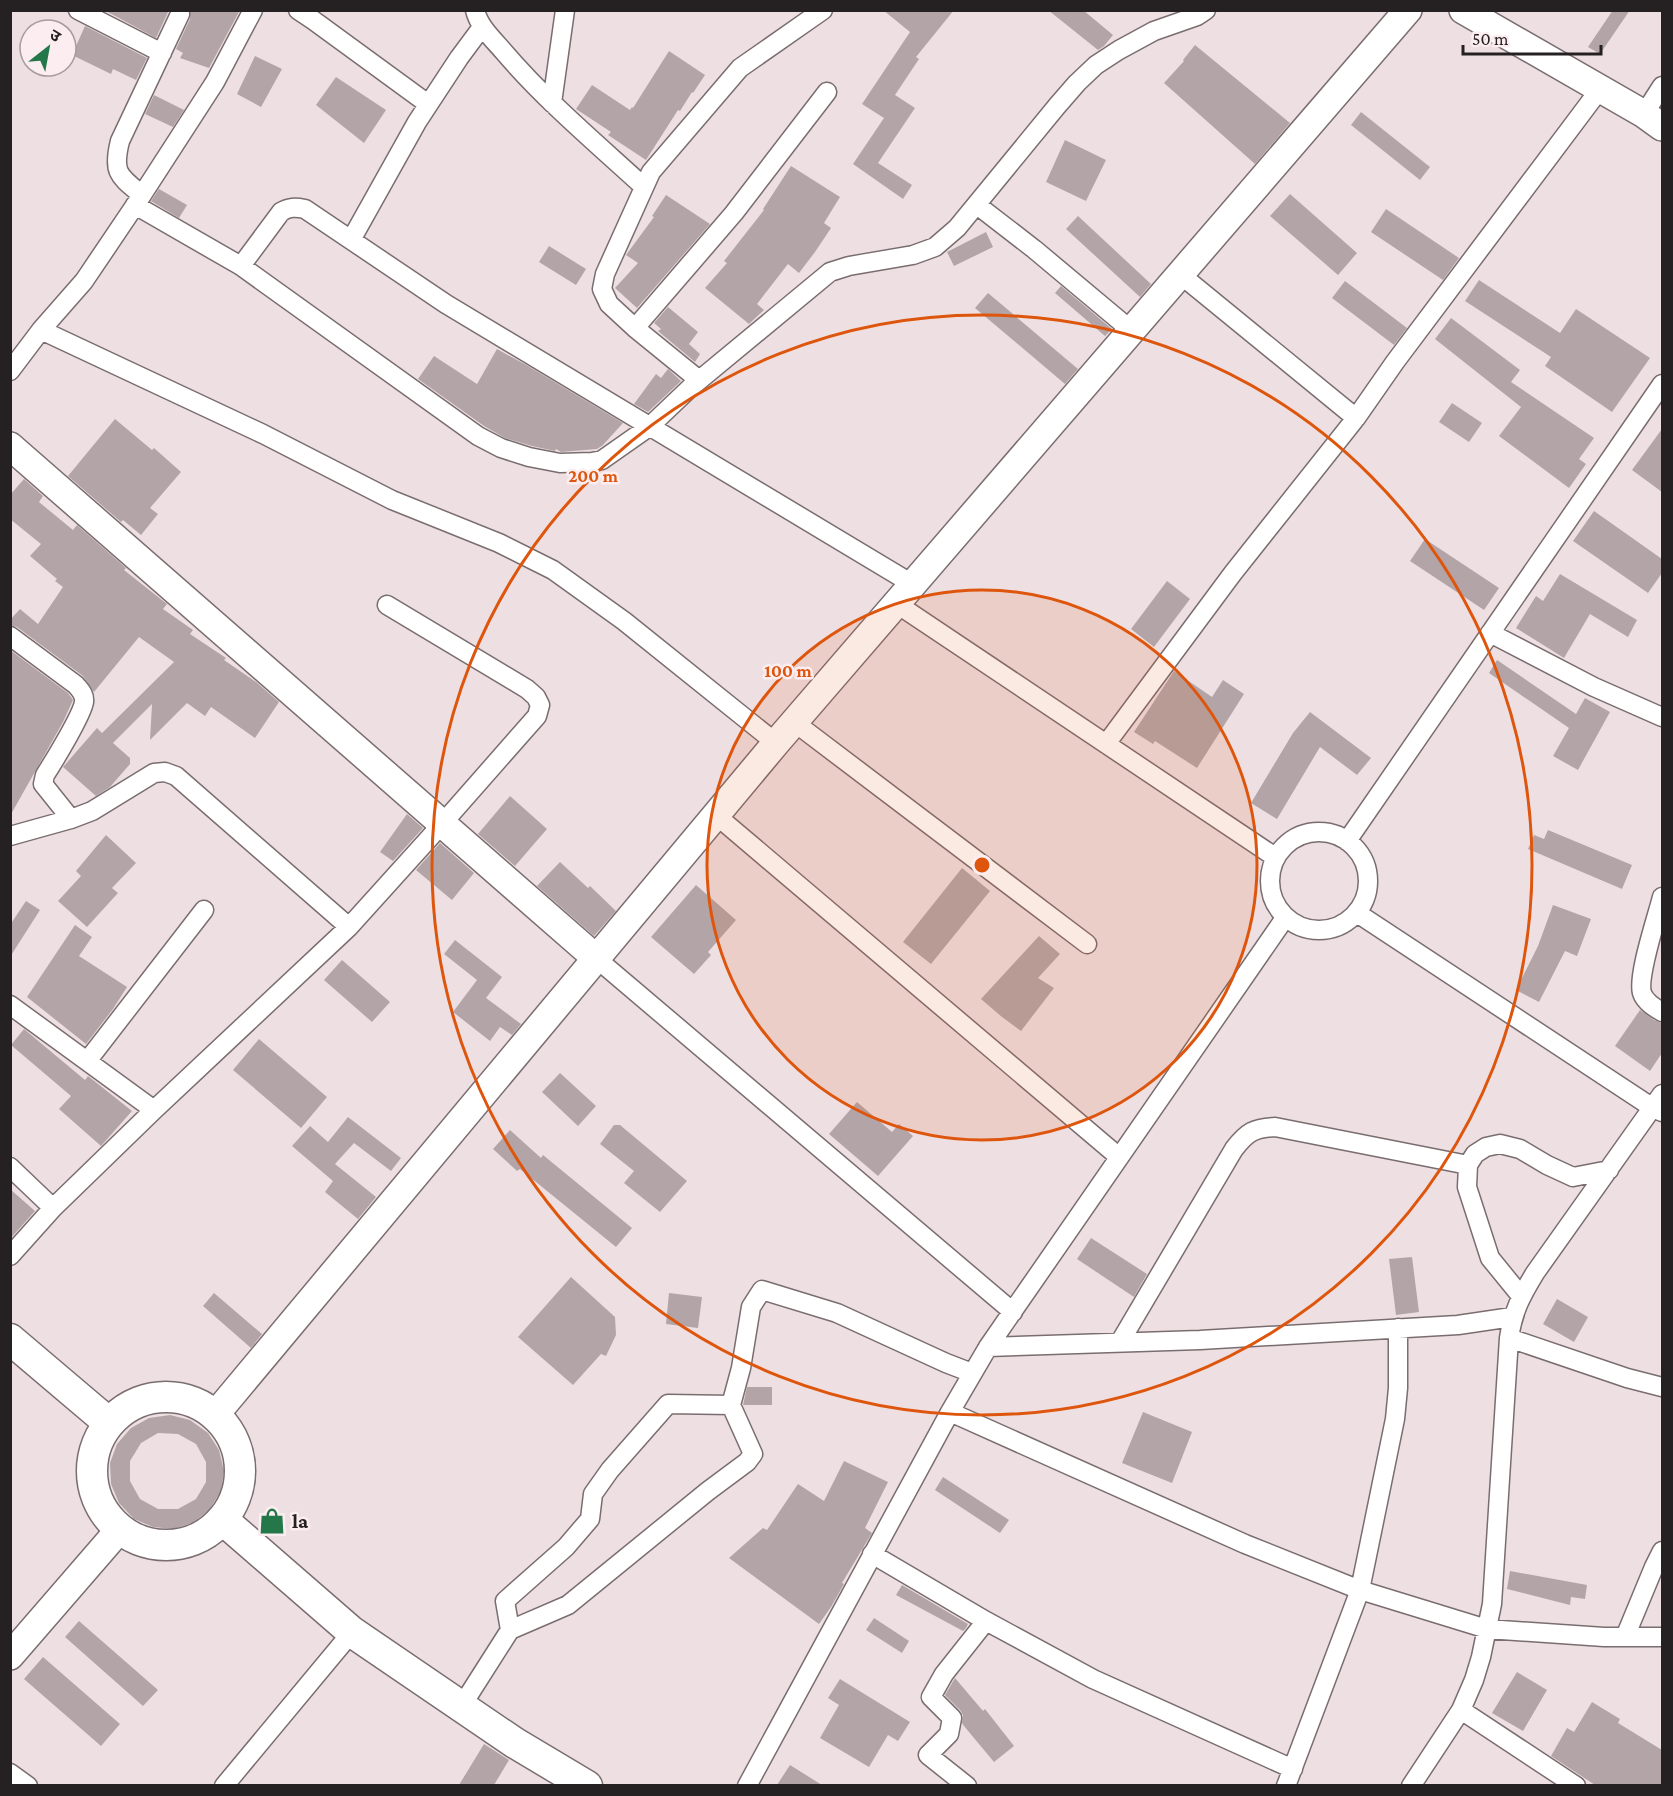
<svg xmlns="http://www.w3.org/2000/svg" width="1673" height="1796" viewBox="0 0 1673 1796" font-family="'Crimson Pro','Noto Sans Devanagari',serif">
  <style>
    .building { fill: #b3a5a7; fill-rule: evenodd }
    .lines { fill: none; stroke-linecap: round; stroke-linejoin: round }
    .street-casing { stroke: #7a6d6f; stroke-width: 21 }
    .secondary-casing { stroke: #7a6d6f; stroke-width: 30 }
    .primary-casing { stroke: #7a6d6f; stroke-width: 33 }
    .street { stroke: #fff; stroke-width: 18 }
    .secondary { stroke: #fff; stroke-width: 27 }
    .primary { stroke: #fff; stroke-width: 30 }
    .ring { fill: none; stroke: #de560d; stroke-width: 3 }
    .labels { text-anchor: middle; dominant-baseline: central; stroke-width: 5; stroke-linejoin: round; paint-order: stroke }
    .poi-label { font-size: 21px; font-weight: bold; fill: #252021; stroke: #fcedf0; text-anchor: start }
    .centre { fill: #de560d; stroke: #fcedf0; stroke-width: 3 }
    .ring-label { font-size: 18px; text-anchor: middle; font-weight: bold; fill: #de560d; stroke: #fcedf0; stroke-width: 5; stroke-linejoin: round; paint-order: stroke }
  </style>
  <rect width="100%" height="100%" fill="#eee0e2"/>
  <path class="building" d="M104,10h65l-13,28z
    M190,10h50l-31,58 -29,-10 3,-5 -7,-4 14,-30z
    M883,10h71l-38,47 3,2 -24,36 20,13 -37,55 34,22 -9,14 -50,-35 31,-46 -22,-14 48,-72z
    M1048,10h35l30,25 -9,11 -6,4z
    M1613,10h17l-30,44 -12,-7z
    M85,26l62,32 -11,22 -23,-11 -2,5 -39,-19z
    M1195,45l95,78 -35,41 -91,-81 20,-22 -1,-1z
    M669,51l36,24 -12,18 -1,-1 -12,19 -2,-1 -32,50 -38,-25 3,-3 -35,-23 16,-24 38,25 2,-3 1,1z
    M255,56l27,13 -21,38 -24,-13z
    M336,77l50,33 -22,33 -48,-38z
    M154,95l30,15 -11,17 -28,-13z
    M1361,112l69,55 -10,13 -69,-55z
    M1065,140l41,20 -20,41 -40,-19z
    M791,166l49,31 -16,26 7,5 -16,24 -16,21 -11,-9 -31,40 7,6 -15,14 -44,-36 22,-25 -3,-2 40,-51 -1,-1z
    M159,189l28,16 -8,13 -28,-17z
    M1290,194l67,59 -19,22 -68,-59z
    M666,195l44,29 -73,84 -22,-20 23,-25 -12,-8 28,-38 -2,-1z
    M1386,209l73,49 -16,22 -72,-48z
    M1078,216l73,68 -11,13 -74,-68z
    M986,232l7,15 -39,19 -7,-14z
    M549,246l37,23 -10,16 -37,-23z
    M1479,280l81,53 16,-24 74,49 -38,54 -67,-46 6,-9 -86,-56z
    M1345,281l62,47 -13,17 -62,-47z
    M1061,286l51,43 -7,7 -50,-43z
    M988,293l90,76 -13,15 -90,-76z
    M668,307l30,25 -9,12 11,10 -5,8 -37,-31 3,-2 -7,-6z
    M1451,318l69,52 -9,12 83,56 -15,21 7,5 -17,24 -70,-52 22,-29 -86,-68z
    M497,349l31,17 95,57 -20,22 -6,4 -36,3 -5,-3 -1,2 -23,-5 -27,-8 -21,-12 -66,-47 16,-23 43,28z
    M668,369l13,12 -33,31 -14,-8 22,-30 5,4z
    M1452,403l30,20 -13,19 -30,-20z
    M115,419l37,31 2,-2 27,24 -31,36 8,6 -17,21 -18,-15 -2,2 -53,-46z
    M1662,429v63l-30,-22z
    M24,479l19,17 -4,6 34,28 4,-5 49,43 -2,2 43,34 -4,5 30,21 -3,4 36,24 -2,2 32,22 23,20 -24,36 -44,-31 -6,9 -18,-13 -37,37 2,-36 -39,39 17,15v6l-20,23 -14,9 -33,-29 34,-39 5,5 72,-71 -35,-25 -45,55 -11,-16 -66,-49 -7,-2v-5l10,-11 18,15 25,-37 -8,-6 2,-2 -27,-23 11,-12 -31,-25v-24z
    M1594,511l68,48v14l-14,20 -75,-52z
    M1425,539l74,49 -15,22 -74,-49z
    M1560,574l77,46 -9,17 -38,-23 -26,44 -48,-30 20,-32 7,5z
    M1167,581l23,18 -36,48 -23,-18z
    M10,650l58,43 5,7 -10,22 -53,94z
    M1497,660l79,54 9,-16 25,14 -32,58 -25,-14 16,-28 -80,-55z
    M1174,671l38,26 11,-17 21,14 -47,74 -42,-27 -2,3 -19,-12z
    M1310,712l61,46 -14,17 -37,-28 -43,72 -26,-16 42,-70z
    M510,796l37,33 -32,37 -37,-32z
    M407,814l16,14 -30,33 -13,-9z
    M1548,830l84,35 -10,24 -94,-40 6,-14 10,4z
    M106,835l30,28 -24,25 6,5 -31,34 -29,-26 23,-25 -5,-5z
    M440,843l34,30 -22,27 -36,-30z
    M560,862l28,26 2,-2 26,25 -22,25 -57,-50z
    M962,868l28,23 -59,73 -28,-22z
    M696,885l40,35 -28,32 3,3 -17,19 -43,-37z
    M26,901l14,9 -30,47v-32z
    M1553,905l38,14 -14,37 -12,-5 -26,51 -23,-12 22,-44z
    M75,925l17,12 -13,19 48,31 -14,22 -27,35 -59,-47z
    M1039,936l21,18 -22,24 16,10 -33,43 -19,-14 -21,-18z
    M455,940l47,37 -16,21 35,26 -9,11 -12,-8 -10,14 -37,-29 24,-32 -33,-26z
    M342,960l48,42 -18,20 -48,-42z
    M1640,1010l14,10 8,3v30l-12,18 -35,-25z
    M24,1029l61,51 3,-4 44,35 -31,35 -42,-37 12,-13 -60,-51z
    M259,1039l68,58 -26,31 -68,-58z
    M560,1073l36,33 -18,20 -36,-34z
    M857,1102l35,30 7,-8 14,12 -35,40 -49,-42z
    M348,1117l53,41 -10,13 -37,-28 -19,21 41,33 -18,22 -33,-27 8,-11 -41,-35 18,-20 18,16z
    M614,1125h6l67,56 -27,31 -36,-29 10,-12 -34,-27z
    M510,1130l31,28 2,-3 89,73 -16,19 -96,-78 -3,2 -24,-22z
    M10,1189l25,22 -25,28z
    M1091,1238l56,36 -13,23 -57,-38z
    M1412,1257l7,55 -23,3 -7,-56z
    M571,1277l44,40 1,18 -10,21 -5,-2 -28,31 -55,-48z
    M214,1293l48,41 -11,14 -48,-42z
    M669,1293l33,4 -4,31 -32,-4z
    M1557,1299l31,18 -14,25 -31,-18z
    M747,1387h25v18h-29z
    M1143,1412l49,20 -20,51 -50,-20z
    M170,1415l20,5 18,13 11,17 5,21 -3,20 -12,19 -15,12 -20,7 -21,-2 -19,-8 -15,-16 -8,-19 -1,-21 7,-19 14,-16 18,-10zM158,1433l20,1 18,10 10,18v20l-10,17 -18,10h-20l-18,-10 -10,-18v-20l11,-18z
    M844,1461l44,21 -23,46 7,5 -30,50 2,1 -13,23 -12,17 -90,-66 34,-30 4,2 31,-46 26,17z
    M943,1477l66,43 -9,13 -65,-43z
    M1510,1571l77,14 -2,14 -14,-2 -1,8 -63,-16z
    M902,1585l66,39 -2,4 -3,3 -67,-36z
    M874,1618l35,23 -7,12 -36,-23z
    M79,1621l79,69 -15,16 -78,-69z
    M43,1657l77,67 -19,22 -77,-67z
    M1517,1672l30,18 -24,41 -31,-18z
    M955,1678l28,33 2,-2 29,37 -20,16 -30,-36 -2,-3 1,-8 -3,-5 -15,-15z
    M840,1679l70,43 -12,19 -10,-6 -19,32 -49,-29 19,-33 -11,-7z
    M1592,1702l28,17 -2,4 44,27v35h-67l-44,-29 16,-28 7,4z
    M484,1744l25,16 -15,25h-35z
    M790,1765l32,20h-45z"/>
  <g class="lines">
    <g class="street-casing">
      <path id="street" d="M78,10l84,43
        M298,10l15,10 115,84
        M475,10c4,17 18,29 29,42 42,49 92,91 140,135
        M552,103l13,-93
        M1644,114l18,-28
        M142,195c-23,-19 -30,-22 -22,-54l60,-127
        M135,205l106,61 237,170 23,12 28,9 31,6 32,-1 10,-2 47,-33 42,-40 139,-115 19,-6 64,-11 22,-8 22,-19 100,-122 20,-23 19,-18 23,-15 35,-19 43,-15 9,-6
        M977,205l57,44 98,82
        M351,240l66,-118 42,-64 23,-31
        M241,266l40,-54c8,-5 14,-5 24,-3l141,95 468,281
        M1181,275l175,143
        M635,328l99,-115 93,-121
        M41,330l222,104 129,66 107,43 54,27 71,51 152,122
        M10,371l31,-41 43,-49 58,-86 73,-113 38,-72
        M699,380l-64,-52 -26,-24 -7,-15 3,-15 46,-102 89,-104 83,-58
        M897,604l378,253
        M1490,633l104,54 68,30
        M10,636l66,49c4,5 9,9 8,17 -2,13 -30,59 -39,73l-2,9 28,35
        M794,722l293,222
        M1106,744l127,-171 123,-155 39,-56 205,-273
        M717,816l402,341
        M1270 881a49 49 0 1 1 98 0a49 49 0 1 1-98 0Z
        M10,836l61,-17 21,-8 62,-38 11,-1 11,4 173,151
        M1347,841l315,-457
        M1662,897c-5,20 -25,79 -20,96 3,9 13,15 20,19
        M1357,913l296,195 9,4
        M597,959l416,353
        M10,1005l144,105
        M88,1060l116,-150
        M10,1167l43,41
        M10,1256l43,-48 101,-98 195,-183 93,-103 95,-108 3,-11 -4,-8 -9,-8 -140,-84
        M1521,1296l-31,-38 -23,-71 1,-22 7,-11 11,-7 14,-3 20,5 27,16 26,12 36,-7
        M1509,1338l118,40 35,9
        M1120,1342l114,-193c13,-17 20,-21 41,-22l193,38
        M988,1347l212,-7 258,-15 54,-8
        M950,1412l295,132 115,46 127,39 117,8h58
        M872,1554l114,67 107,58 200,90
        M510,1630l-5,-29 61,-54 24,-28 3,-25 17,-24 58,-66 63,1
        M1625,1637l29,-70 8,-16
        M461,1707l49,-77 58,-25 140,-114 39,-29 6,-8 -22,-49 10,-37 10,-61 11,-17 75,23 109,50 26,10
        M1461,1710l115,76
        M10,1773l18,13
        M224,1786l128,-154
        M747,1786l203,-374 38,-65 297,-429
        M967,1786l-39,-31 21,-21 3,-16 -21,-21 13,-23 42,-53
        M1286,1786l74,-196 35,-171 3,-31v-60
        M1411,1786l50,-76 13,-30 7,-23 11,-53 17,-266c4,-27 12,-42 26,-65l127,-179"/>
    </g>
    <g class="secondary-casing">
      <path id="secondary" d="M1463,10l181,104 18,13
        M10,446l587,513
        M215,1415l561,-672 632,-733
        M10,1656l110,-127"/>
    </g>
    <g class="primary-casing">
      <path id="primary" d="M10,1339l99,84
        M92 1471a74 74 0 1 1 148 0a74 74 0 1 1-148 0Z
        M223,1520l129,112 163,111 72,43"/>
    </g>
    <use href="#street" class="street"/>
    <use href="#secondary" class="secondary"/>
    <use href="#primary" class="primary"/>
  </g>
  <circle cx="982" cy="865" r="275" fill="#de560d" fill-opacity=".12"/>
  <g class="ring">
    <circle cx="982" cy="865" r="275"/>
    <circle cx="982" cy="865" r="550"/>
  </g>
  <defs>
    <g id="shop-bare" transform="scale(2.07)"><path d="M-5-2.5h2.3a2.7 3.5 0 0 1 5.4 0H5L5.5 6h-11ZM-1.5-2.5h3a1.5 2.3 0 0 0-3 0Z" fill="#247749" stroke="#fcedf0" stroke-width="2.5" paint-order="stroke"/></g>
  </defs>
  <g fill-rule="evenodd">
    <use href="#shop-bare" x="272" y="1521"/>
  </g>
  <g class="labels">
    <g class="poi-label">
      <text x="292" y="1521">la</text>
    </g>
  </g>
  <circle cx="982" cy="865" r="9" class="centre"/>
  <g class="ring-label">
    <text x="593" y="482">200 m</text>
    <text x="788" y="677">100 m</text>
  </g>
  <rect width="1673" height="1796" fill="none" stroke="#252021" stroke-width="24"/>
  <g transform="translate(48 48) rotate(31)"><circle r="28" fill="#fcedf0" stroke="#a69b9d" stroke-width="1.5"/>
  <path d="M0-4.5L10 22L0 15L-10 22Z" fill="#247749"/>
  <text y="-9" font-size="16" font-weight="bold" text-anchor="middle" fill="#252021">उ</text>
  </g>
  <path d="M1463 45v9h138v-9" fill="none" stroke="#252021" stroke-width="3"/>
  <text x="1472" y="45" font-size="18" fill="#252021" stroke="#fcedf0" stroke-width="4.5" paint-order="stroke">50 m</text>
</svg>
